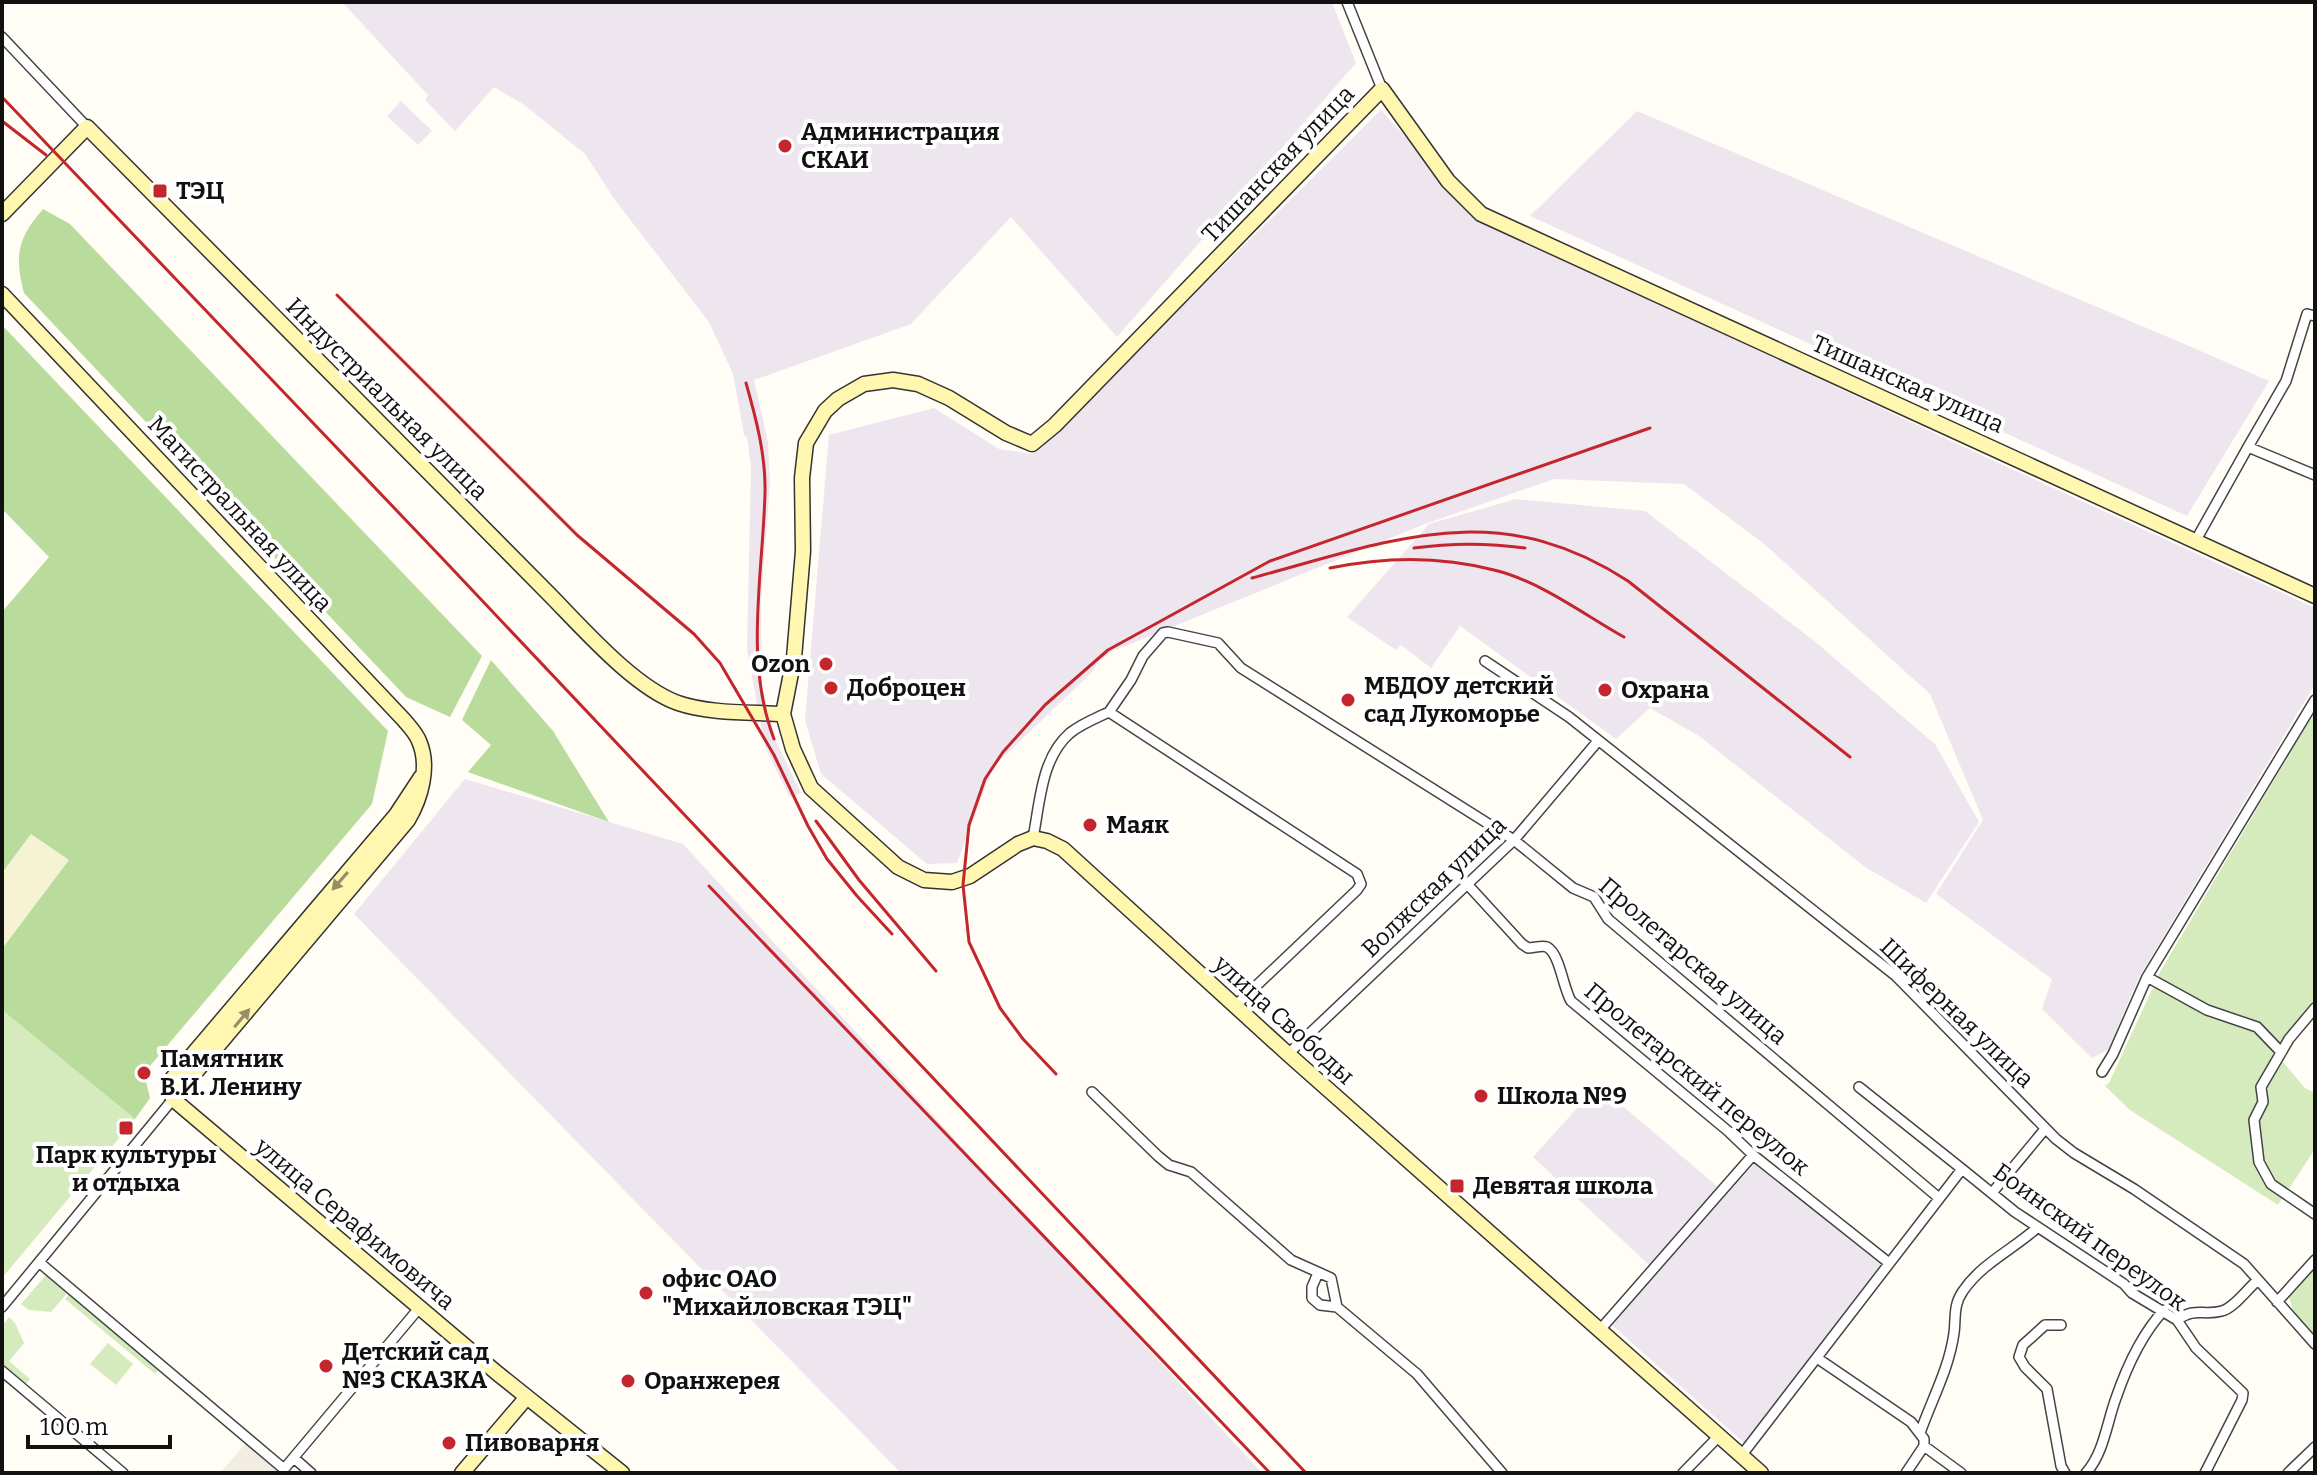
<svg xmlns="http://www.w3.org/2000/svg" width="2317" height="1475" viewBox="0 0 2317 1475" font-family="Bitter,serif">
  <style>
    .industrial { fill: #eee6ef }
    .farmland { fill: #f6f3d4 }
    .green { fill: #d5ebbd }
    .forest { fill: #b9dc9c }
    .plaza { fill: #f1ede2 }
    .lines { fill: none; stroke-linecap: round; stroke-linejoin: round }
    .street-casing { stroke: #444; stroke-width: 12 }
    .secondary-casing { stroke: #333; stroke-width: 17 }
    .street { stroke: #fff; stroke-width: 9 }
    .secondary { stroke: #fff6b0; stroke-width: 14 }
    .rail { stroke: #c4262e; stroke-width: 3 }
    .oneway { fill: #948f68 }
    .poi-dot { fill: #c4262e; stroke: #fff; stroke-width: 3 }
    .labels { text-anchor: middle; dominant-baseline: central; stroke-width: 8; stroke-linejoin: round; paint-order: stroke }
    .poi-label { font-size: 24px; font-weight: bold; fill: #111; stroke: #fff; text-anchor: start }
    .street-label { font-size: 24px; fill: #111; stroke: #fff }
  </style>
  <rect width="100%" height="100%" fill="#fffdf5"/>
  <path class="industrial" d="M342,2h990l24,61 -239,274 -106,-120 -100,107 -157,56 14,62 2,41 -9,120 1,83 14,55 25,52 -11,5 -25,-51 -18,-97 4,-182 -4,-31 -3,-2 -11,-61 -24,-52 -94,-122 -30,-46 -62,-50 -29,-17 -39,44 -30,-31 3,-5z
    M401,101l31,30 -14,14 -31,-29z
    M1381,110l101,111 484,227 349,160v76l-177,295 -30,71 -16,8 -50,-49 10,-30 -116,-85 47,-74 -53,-126 -167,-151 -79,-59 -130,-5 -129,45 -312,127 -13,9 -9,13 -98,94 -36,96 -30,1 -106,-90 -16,-54 24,-285 105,-27 65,41 34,5z
    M1637,111l559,238 73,32 -82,135 -657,-300z
    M1516,499l129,12 168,129 122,104 44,78 -53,81 -61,-36 -166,-131 -49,-28 -34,31 -156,-113 -29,42 -30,-23 -5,5 -49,-33 82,-93z
    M465,779l218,65 579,629h-361l-547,-559z
    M1598,1085l120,102 -69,78 -116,-108z
    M1755,1163l127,103 -138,177 -133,-119z"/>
  <path class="farmland" d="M31,834l39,26 -68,89v-76z"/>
  <path class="green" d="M2315,711v289l-32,62 22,26 10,5v56l-37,56 -148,-95 -25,-24 4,-3 51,-111z
    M2,1010l133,109 -133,159z
    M2315,1266v68l-19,-14 -7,-23z
    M47,1274l21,18 -17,20 -22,-2 -8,-6z
    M69,1294l89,75 -3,5 -90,-75z
    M9,1317l6,6 9,20 -15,18 21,18 -4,5 -24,-20v-38z
    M108,1343l25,21 -17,21 -26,-21z"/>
  <path class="forest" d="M43,209l27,15 412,432 -32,61 -44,-20 -382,-404c-10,-38 -6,-55 19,-84z
    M2,325l386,406 -16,73 -228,269 6,25 -15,21 -133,-109v-61l67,-89 -38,-26 -29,39v-261l47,-55 -47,-48z
    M491,660l62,71 56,91 -141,-50 23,-27 -29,-25z"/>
  <path class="plaza" d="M246,1443l35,30h-61z"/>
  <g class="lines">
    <g class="street-casing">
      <path id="street" d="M1347,2l35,87
        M2,37l85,90
        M2248,447l38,-66 21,-67 8,2
        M2196,540l52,-93 67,28
        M1485,661l84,56 327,259 160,163 18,14 60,36 110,75 71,80
        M1109,712l22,-32 12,-24 20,-23 5,-1 50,11 23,25 273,172 59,48 21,9 14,22 331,279
        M1033,838c7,-35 8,-80 37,-105 11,-9 26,-15 39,-21l248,162 4,10 -4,6 -122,116
        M1468,885l54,59 6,4c6,0 14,-3 19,-1 13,7 16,41 24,54l157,130 25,24 136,108
        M2147,977l60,33 50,17 24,25
        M2315,1008l-26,31 -28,48 2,15 -9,18 5,42 12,22 44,30
        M1288,1054l226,-214 84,-99
        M2102,1072l11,-18 34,-77 168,-277
        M1859,1087l103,82
        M1092,1092l66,64 11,9 22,7 100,88 40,18 6,29 80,67 85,99
        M1992,1193l53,-64
        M40,1263l244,206 136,-162
        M1318,1273l-6,14v11l8,7 17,2
        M2277,1302l38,-42
        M2,1307l171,-208
        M2177,1320c18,-13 26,-4 45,-9 12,-3 25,-22 36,-31
        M2061,1325h-16l-22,20 -4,12 6,10 22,22 14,77 4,7
        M1599,1331l154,-176
        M1817,1358l94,64 13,17v7l37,27
        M2,1371l121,102
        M1920,1433c12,-34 29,-64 34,-100 2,-15 -1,-28 9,-42 19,-28 51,-42 75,-64
        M1741,1456l221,-287 53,43 109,72 8,9 45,27 19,28 47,45 -1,7 -37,73
        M294,1458l17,15
        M1683,1473l36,-37
        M1906,1473l18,-27
        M2086,1473c18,-20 21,-51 30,-75 11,-32 25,-63 48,-88
        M2288,1473l27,-26"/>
    </g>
    <g class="secondary-casing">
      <path id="secondary" d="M2,214l85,-87 459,464c35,35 87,96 132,112 32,11 72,9 105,11
        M2,294l402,426c5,6 12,13 15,21 11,25 2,57 -11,79l-235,279
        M173,1099l324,274 125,100
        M173,1099l-2,-19 225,-265 25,-38
        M462,1473l65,-76
        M1761,1473l-473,-419 -225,-205 -16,-8 -14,-3 -15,6 -48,32 -18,6 -28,-2 -26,-13 -87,-79 -18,-39 -10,-35 11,-56 9,-107 -1,-73 4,-35 19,-32 13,-12 26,-15 29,-4 25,4 31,14 57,35 26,11 23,-19 327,-336 66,92 33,33 834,382"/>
    </g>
    <use href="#street" class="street"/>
    <use href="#secondary" class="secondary"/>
    <path class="rail" d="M2,97l439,460 865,916
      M2,121l44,34
      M337,295l240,240 117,99 26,29 54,92 34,71 19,33 30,37 35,38
      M746,383c10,35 20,73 19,110 -2,81 -21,168 9,246
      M1414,548c36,-5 75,-5 111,0
      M1330,568c53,-11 111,-12 164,2 46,11 89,44 130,67
      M1252,578c139,-37 244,-83 376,3l222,176
      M816,821l43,59 77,91
      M709,886l561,587
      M1056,1074l-33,-35 -23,-31 -31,-66 -6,-57 6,-60 16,-46 18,-27 42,-47 63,-55 162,-89 380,-133"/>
  </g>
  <defs><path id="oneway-solid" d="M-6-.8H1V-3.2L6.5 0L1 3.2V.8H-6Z" transform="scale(2)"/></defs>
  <g class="oneway">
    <use href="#oneway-solid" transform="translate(340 881) rotate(131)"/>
    <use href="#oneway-solid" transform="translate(242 1018) rotate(-50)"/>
  </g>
  <g class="poi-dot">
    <circle cx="785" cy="146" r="8"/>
    <rect x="152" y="183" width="16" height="16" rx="4"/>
    <circle cx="826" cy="664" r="8"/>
    <circle cx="831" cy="688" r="8"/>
    <circle cx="1605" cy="690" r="8"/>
    <circle cx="1348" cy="700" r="8"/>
    <circle cx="1090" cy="825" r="8"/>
    <circle cx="144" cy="1073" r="8"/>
    <circle cx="1481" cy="1096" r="8"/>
    <rect x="118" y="1120" width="16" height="16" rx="4"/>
    <rect x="1449" y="1178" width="16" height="16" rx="4"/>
    <circle cx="646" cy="1293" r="8"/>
    <circle cx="326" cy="1366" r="8"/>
    <circle cx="628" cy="1381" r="8"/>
    <circle cx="449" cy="1443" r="8"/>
  </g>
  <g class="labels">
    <g class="poi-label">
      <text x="801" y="132">Администрация<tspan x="801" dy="28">СКАИ</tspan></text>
      <text x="176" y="191">ТЭЦ</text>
      <text x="810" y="664" text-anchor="end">Ozon</text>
      <text x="1364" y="686">МБДОУ детский<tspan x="1364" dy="28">сад Лукоморье</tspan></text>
      <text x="847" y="688">Доброцен</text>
      <text x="1621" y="690">Охрана</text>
      <text x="1106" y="825">Mаяк</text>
      <text x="160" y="1059">Памятник<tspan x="160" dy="28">В.И. Ленину</tspan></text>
      <text x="1497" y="1096">Школа №9</text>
      <text x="126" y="1155" text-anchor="middle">Парк культуры<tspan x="126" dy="28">и отдыха</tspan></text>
      <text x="1473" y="1186">Девятая школа</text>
      <text x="662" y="1279">офис ОАО<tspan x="662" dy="28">"Михайловская ТЭЦ"</tspan></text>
      <text x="342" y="1352">Детский сад<tspan x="342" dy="28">№3 СКАЗКА</tspan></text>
      <text x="644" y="1381">Оранжерея</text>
      <text x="465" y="1443">Пивоварня</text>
    </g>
    <g class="street-label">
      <text transform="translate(1278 164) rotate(-46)">Тишанская улица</text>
      <text transform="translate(1908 384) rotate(24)">Тишанская улица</text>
      <text transform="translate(387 399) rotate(45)">Индустриальная улица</text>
      <text transform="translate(240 514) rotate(47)">Магистральная улица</text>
      <text transform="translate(1434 887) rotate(-44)">Волжская улица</text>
      <text transform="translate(1693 961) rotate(41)">Пролетарская улица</text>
      <text transform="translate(1957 1013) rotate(44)">Шиферная улица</text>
      <text transform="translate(1284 1020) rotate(42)">улица Свободы</text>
      <text transform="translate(1697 1079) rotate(40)">Пролетарский переулок</text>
      <text transform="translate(355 1224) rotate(40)">улица Серафимовича</text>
      <text transform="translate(2090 1237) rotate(36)">Боинский переулок</text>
    </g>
  </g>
  <rect width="2317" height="1475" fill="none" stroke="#111111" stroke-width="8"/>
  <path d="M28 1435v12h142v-12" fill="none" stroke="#111111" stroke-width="4"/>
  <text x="40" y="1435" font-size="24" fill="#111111" stroke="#ffffff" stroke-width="6" paint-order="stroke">100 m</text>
</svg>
